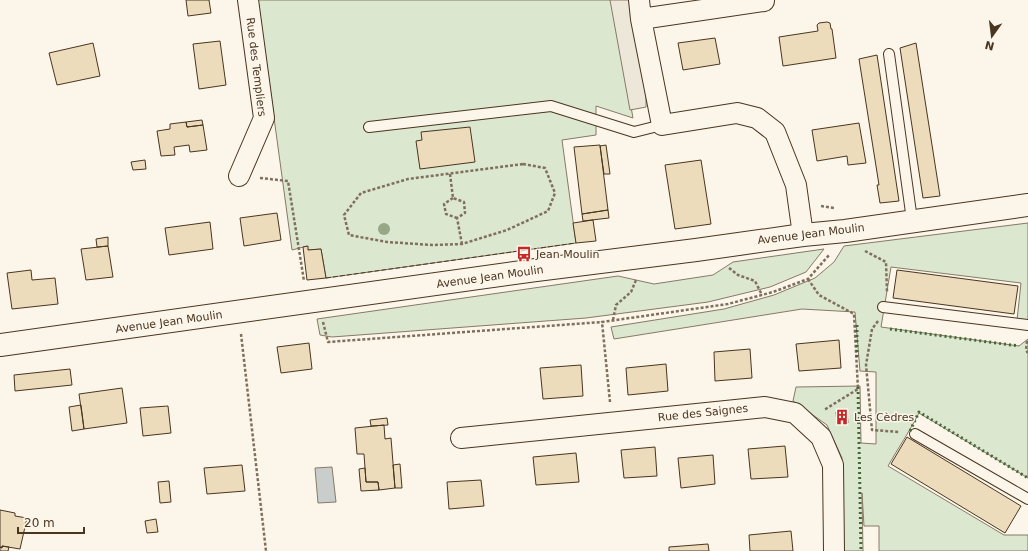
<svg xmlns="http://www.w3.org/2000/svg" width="1028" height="551" viewBox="0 0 1028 551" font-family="'DejaVu Sans',sans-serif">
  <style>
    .green { fill: #dce7d0; stroke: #887966 }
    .parking { fill: #ede7d9; stroke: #887966 }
    .water { fill: #c9cecd; stroke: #887966 }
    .building { fill: #ecdcbc; stroke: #4a3520 }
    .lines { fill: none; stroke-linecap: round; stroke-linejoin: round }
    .service-casing { stroke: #4a3520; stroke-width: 12 }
    .minor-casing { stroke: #4a3520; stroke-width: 22 }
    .secondary-casing { stroke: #4a3520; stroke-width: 24 }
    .path { stroke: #7f6f5c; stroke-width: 2.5; stroke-dasharray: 3 2; stroke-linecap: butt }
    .service { stroke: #fbf6e9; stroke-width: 10 }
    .minor { stroke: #fbf6e9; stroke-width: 20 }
    .secondary { stroke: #fbf6e9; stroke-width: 22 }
    .hedge { stroke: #436837; stroke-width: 3; stroke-dasharray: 2 3; stroke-linecap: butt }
    .fence { stroke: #4a3520; stroke-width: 1; stroke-dasharray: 5 2; stroke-linecap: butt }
    .tree { fill: #96a887 }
    .labels { text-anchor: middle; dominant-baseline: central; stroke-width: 3; stroke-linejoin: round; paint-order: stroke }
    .street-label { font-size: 11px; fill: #4a3520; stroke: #fbf6e9 }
    .poi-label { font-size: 11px; fill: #4a3520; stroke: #fbf6e9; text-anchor: start }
  </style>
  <rect width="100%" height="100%" fill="#fbf6e9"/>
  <path class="green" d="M258,0h354l21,118 -37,-12v29l-34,5 14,103 -250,35 -5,-29 -13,1 -1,-4 -15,4z
    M1028,223v98l-11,-1 4,-37 -130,-16 -10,60 138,19 9,-7v139l-109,-65c-9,18 -21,35 -31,53l116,69h24v16h-149v-25h-15l-2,-33 1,58h-20l-1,-93 -15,-33 -34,-24 3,-14 64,-1 1,57 15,1v-72l-16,-1 -5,-59 -53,-3 -188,30 -3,-12 113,-18 50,-14 41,-17 19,-16 10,-16z
    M824,249l-18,23 -36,15 -62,15 -122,16 -254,19 -12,-2 -3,-16 301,-43 36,8 59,-9 20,-13z"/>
  <path class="parking" d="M610,0h19l17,95v12l-16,3z"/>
  <path class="water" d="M332,467l4,35 -18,1 -3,-35z"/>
  <path class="building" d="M186,0h23l2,13 -23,3z
    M827,22l3,1 1,6h1l4,29 -53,8 -4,-29 39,-6 -1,-6 2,-2z
    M715,38l5,26 -37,6 -5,-27z
    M220,41l6,44 -27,4 -6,-45z
    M93,43l7,33 -43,9 -8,-32z
    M916,43l24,153 -17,2 -23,-150z
    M877,55l22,146 -19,2 -3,-18h2l-20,-126z
    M202,120l1,5 -16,2 -1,-5z
    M186,122l1,5 16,-2 4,25 -17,2 -1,-7 -15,2 1,8 -14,1 -4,-25 13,-2v-5z
    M859,123l7,40 -18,2 -1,-9 -30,5 -5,-31z
    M470,127l5,35 -55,7 -4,-28 6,-1 -1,-8z
    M600,145l8,65 -26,4 -8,-67z
    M606,145l4,29h-6l-4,-28z
    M145,160l1,9 -13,1 -2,-8z
    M701,160l10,64 -36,5 -10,-64z
    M608,210l1,8 -26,3 -1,-7z
    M277,213l4,27 -37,6 -4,-28z
    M593,220l3,21 -20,2 -3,-20z
    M210,222l3,27 -44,6 -4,-27z
    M108,237v9l-11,1 -1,-8z
    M108,246l5,31 -27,3 -5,-31z
    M308,246v4l13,-1 5,29 -19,2 -4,-33z
    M31,270l1,10 23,-2 3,26 -46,5 -5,-36z
    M897,270l121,16 -4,28 -121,-16z
    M839,340l2,28 -42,3 -3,-27z
    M309,343l3,26 -31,4 -4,-26z
    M750,349l2,29 -37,3 -1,-29z
    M666,364l2,27 -40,4 -2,-27z
    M581,365l2,31 -40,3 -3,-31z
    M70,369l2,16 -57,6 -1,-16z
    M122,388l5,35 -43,6 -5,-35z
    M81,405l3,24 -12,2 -3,-24z
    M168,406l3,27 -28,3 -3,-28z
    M847,411l1,12 -11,1 -1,-12z
    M387,418l1,7 -17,1 -1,-6z
    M384,425l1,14 6,-1 4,50 -16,2 -1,-8h-12l-2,-28h-7l-2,-26z
    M907,437l114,69 -16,27 -114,-69z
    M785,446l3,31 -37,2 -3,-30z
    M655,447l2,29 -33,2 -3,-28z
    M576,453l3,29 -43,3 -3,-28z
    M713,455l2,29 -34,4 -3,-30z
    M400,464l2,24h-7l-2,-23z
    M242,465l3,26 -38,3 -3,-26z
    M365,468l1,14h12l1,8 -18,1 -2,-22z
    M481,480l3,26 -35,3 -2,-27z
    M169,481l2,21 -11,1 -2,-21z
    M0,510l15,3v3l12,2 -7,31 -18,-3v2l-2,-1z
    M156,519l2,13 -11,1 -2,-12z
    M791,531l2,20h-43l-1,-16z
    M708,544l1,7h-40v-4z
    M2,546l7,1 -1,4h-8v-4l2,1z"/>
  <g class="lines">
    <g class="service-casing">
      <path id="service" d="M889,54l23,166
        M369,127l182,-21 83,26 28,-7
        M883,307l145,18
        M915,434l113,65"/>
    </g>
    <g class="minor-casing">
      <path id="minor" d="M639,0l2,19 21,106 75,-12 20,5 18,14 21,53 7,50
        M641,19l123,-18
        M239,176l25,-58 -16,-118
        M461,438l304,-31 30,6 26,24 12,28 1,86"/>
    </g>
    <g class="secondary-casing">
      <path id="secondary" d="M0,345l536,-75 160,-20 107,-15 42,-4 183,-26"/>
    </g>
    <path class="path" d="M523,164l22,4 10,25 -7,18 -41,19 -45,14 -30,1 -45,-3 -38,-7 -5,-20 17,-22 47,-14z
      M450,174l3,24 11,4 1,11 -8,5 5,26
      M260,178l28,3 16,100
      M453,198l-9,6 2,10 11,4
      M821,206l13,2
      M865,251l21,11 1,30
      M729,268l9,7 17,6 7,14
      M808,279l11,16 35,19 4,75 -34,21
      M613,320l3,-15 15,-13 5,-12
      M878,321l-6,8 -6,36 6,65 27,2
      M323,322l5,20 274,-20
      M241,334l25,217
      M1027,341l-1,9 2,3
      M610,402l-8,-80 126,-18 45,-12 35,-13 22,-25"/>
    <use href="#service" class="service"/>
    <use href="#minor" class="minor"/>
    <use href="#secondary" class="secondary"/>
    <path class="hedge" d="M857,325v35
      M890,329l129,17
      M858,387l3,164
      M910,431l9,-19 109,66"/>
    <path class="fence" d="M326,278l250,-35"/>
  </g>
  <circle class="tree" cx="384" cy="229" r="6"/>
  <defs>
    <g id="bus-bare" transform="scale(1.2)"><path d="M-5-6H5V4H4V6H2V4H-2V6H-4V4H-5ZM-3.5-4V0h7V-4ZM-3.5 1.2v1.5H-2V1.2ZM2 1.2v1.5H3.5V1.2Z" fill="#c62828" stroke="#fbf6e9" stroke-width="2.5" paint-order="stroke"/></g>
    <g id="building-bare" transform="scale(1.2)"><path d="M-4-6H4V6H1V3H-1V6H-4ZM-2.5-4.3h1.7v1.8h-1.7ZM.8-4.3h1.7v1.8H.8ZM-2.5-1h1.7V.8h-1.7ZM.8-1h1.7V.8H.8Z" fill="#c62828" stroke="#fbf6e9" stroke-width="2.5" paint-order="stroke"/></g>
  </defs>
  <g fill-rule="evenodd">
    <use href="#bus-bare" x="524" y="254"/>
    <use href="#building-bare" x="842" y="417"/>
  </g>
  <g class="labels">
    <g class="street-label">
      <text transform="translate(256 67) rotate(83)">Rue des Templiers</text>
      <text transform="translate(811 234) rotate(-7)">Avenue Jean Moulin</text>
      <text transform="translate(490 277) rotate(-8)">Avenue Jean Moulin</text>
      <text transform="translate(169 322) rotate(-8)">Avenue Jean Moulin</text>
      <text transform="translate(703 413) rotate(-6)">Rue des Saignes</text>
    </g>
    <g class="poi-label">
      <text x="536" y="254">Jean Moulin</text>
      <text x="854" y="417">Les Cèdres</text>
    </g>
  </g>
  <g transform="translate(992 36) rotate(194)" stroke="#fbf6e9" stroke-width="3" paint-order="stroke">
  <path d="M0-3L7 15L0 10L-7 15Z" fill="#4a3520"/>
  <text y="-6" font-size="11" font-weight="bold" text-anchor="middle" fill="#4a3520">N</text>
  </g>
  <path d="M18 527v6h66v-6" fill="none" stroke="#4a3520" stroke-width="2"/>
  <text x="24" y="527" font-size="12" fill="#4a3520" stroke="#fbf6e9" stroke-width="3" paint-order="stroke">20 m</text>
</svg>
